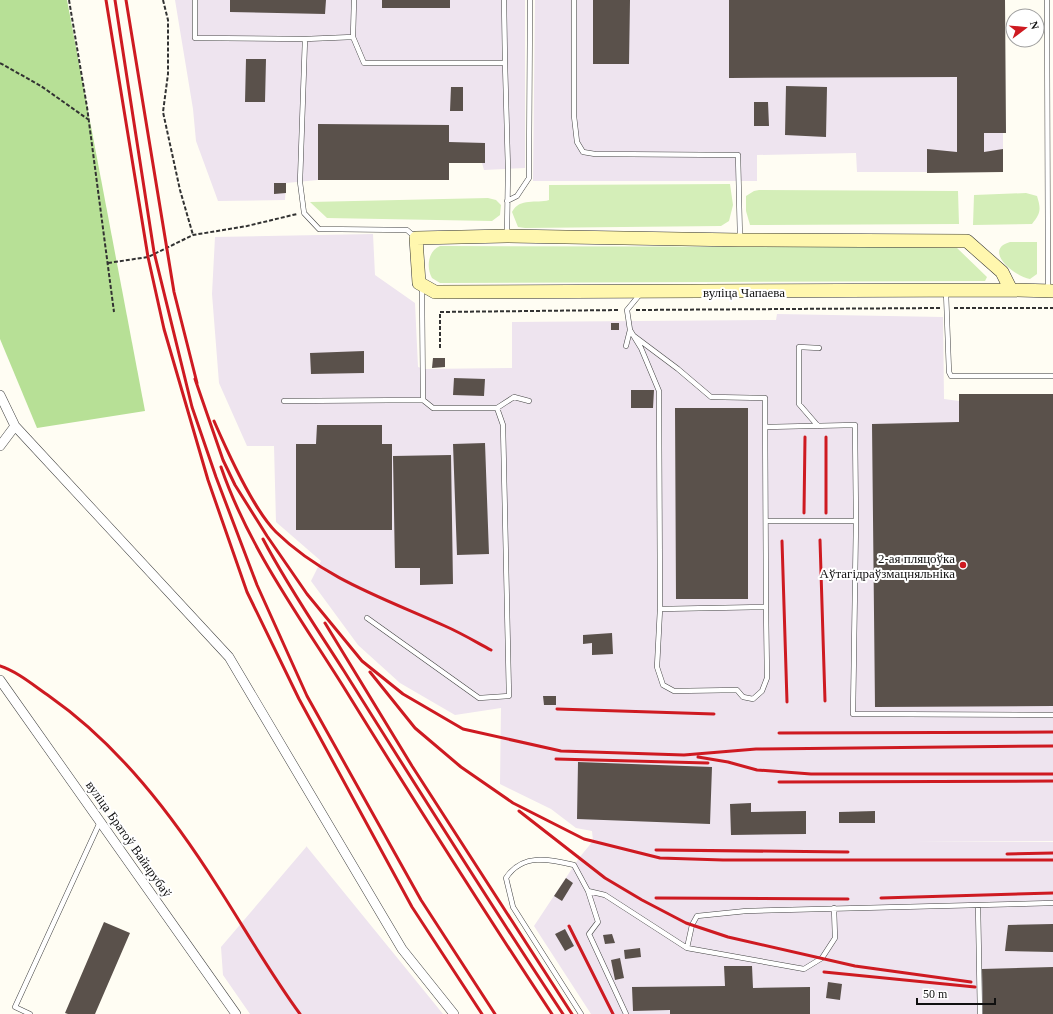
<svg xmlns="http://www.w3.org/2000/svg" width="1053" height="1014" viewBox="0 0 1053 1014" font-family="'Times New Roman',serif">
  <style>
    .industrial { fill: #eee4ef }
    .green { fill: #d4eeb8 }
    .forest { fill: #b7e096 }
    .building { fill: #5a514b }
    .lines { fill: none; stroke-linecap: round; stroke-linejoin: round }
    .lane-casing { stroke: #434343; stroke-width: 5.5 }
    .street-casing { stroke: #434343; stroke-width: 10 }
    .secondary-casing { stroke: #323232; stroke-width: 14 }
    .path { stroke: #323232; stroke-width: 2; stroke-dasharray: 4 2; stroke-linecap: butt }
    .lane { stroke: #fff; stroke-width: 4.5 }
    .street { stroke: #fff; stroke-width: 9 }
    .secondary { stroke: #fff7ae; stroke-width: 13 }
    .rail { stroke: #ce1a21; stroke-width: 3 }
    .poi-dot { fill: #ce1a21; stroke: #fff; stroke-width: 1.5 }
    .labels { text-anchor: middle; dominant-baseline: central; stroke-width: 4; stroke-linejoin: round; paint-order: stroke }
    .street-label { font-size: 13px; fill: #101010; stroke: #fff }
    .poi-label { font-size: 13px; fill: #101010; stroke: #fff; text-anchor: end }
  </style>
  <rect width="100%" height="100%" fill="#fffdf3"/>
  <path class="industrial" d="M175,0h350v168l-41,2 -2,-7h-33v17h-131l-32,3 -1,17 -67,1 -22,-60 -3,-32z
    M535,0h468v172h-146l-1,-19 -99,2v26h-224z
    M373,234l2,41 40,28 3,64 6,2 88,-1v-46l264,-2 1,-6 166,3 1,82 15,2v-7h94v447l-142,1h142v172h-462l-57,-88 45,-68 14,-17 -1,-10 -16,-3 -25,-19 -51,-25 1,-76 -46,7 -55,-32 -42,-38 -47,-64 10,-20 -45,-39 -2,-76h-27l-28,-63 -7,-89 3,-57z
    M307,846v1l136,167h-193l-27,-39 -2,-28z"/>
  <path class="green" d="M730,184l3,21 -4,16 -8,5 -196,2 -7,-1 -6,-15c8,-15 24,-8 37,-12v-15z
    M759,190l199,1 1,33 -209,1 -4,-14v-15l8,-5z
    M1026,193l11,3c4,13 4,17 -5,28l-59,1 1,-30z
    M488,198l8,2 5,5 -1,10 -8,6 -165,-3 -17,-16z
    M1010,242h27v32l-7,5c-15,-2 -48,-29 -20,-37z
    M440,246l516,1 31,30 -2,4 -545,2 -8,-5c-6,-11 -4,-27 8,-32z"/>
  <path class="forest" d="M0,0h67l78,411 -108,17 -37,-89z"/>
  <path class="building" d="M230,0h96l-1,14 -95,-2z
    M382,0h68v8h-68z
    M593,0h37l-1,64h-36z
    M729,0h276l1,133h-22v19l19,-3v23l-76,1v-24l30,3v-75l-228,1z
    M246,59h20l-1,43h-20z
    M786,86l41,1 -1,50 -41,-2z
    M451,87h12v24h-13z
    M754,102h14l1,24h-15z
    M318,124l131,1v17l36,1v20h-36v17h-131z
    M274,183h12v10l-12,1z
    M611,323h8v7h-8z
    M364,351v22l-53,1 -1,-21z
    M433,358h12v9l-13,1z
    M454,378l31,1 -1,17 -31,-1z
    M631,390h23l-1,18h-22z
    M959,394h94v312l-178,1 -3,-283 87,-2z
    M675,408h73v191h-72z
    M317,425h65v19h10v86h-96v-86h20z
    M485,443l4,111 -32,1 -4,-111z
    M451,455l2,129 -33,1v-17h-25l-2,-112z
    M612,633l1,21 -21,1v-12l-9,1v-9z
    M543,696h13v9h-12z
    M578,762l134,5 -2,57 -133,-5z
    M751,803v9l55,-1v23l-75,1 -1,-31z
    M875,811v12h-36v-11z
    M566,878l7,5 -11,18 -8,-5z
    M104,922l26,11 -35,81h-27l-3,-1z
    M1053,924v28l-48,-1 3,-26z
    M565,929l9,17 -9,5 -10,-17z
    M612,934l3,9 -10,1 -2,-9z
    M640,948l1,9 -16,2 -1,-9z
    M620,958l4,20 -9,2 -4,-20z
    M724,966h28l1,22 57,-1v27h-140v-4l-37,1 -1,-24 93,-1z
    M1053,967v47h-70l-1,-45z
    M828,982l14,2 -2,16 -14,-2z"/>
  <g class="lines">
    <g class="lane-casing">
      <path id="lane" d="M195,0v38l110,1 48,-2 1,-37
        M574,0v116l3,26 6,10 12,2 143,1 2,83
        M1047,0l1,290
        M353,37l11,26h141l-1,-63
        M305,39l-5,143 4,31 15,16 88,1 8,7
        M505,63l3,106 -1,65
        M507,201l10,-5 12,-18 1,-178
        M946,292l3,80 2,4h102
        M630,330l11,18 18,43 1,218 106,-2 -1,-209 -54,-1 -33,-28 -44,-33
        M626,346l4,-16 -3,-20 14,-17
        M423,400l10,8h64l17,-11 15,4
        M284,401l139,-1 -1,-112
        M818,426l-19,-22v-57l20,1
        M765,427l90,-2 1,96
        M766,521h90l-3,193 200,1
        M660,609l-3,58 6,18 11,6 63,-1 6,7 10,2 9,-8 5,-13 -1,-71
        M367,618l112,80 30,-2 -6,-271 -6,-17
        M588,891l17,4 82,53
        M978,905l2,109
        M834,908l1,30 -13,20 -18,11 -117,-21 5,-23 5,-9 49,-5 307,-8
        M30,1014l-15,-7 85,-185
        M581,1014l-68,-107 -7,-29c16,-25 43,-19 68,-13l14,26 10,31 -9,12 37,80"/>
    </g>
    <g class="street-casing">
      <path id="street" d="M0,395l15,31
        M0,446l15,-20 214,231 173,292 52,65
        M0,680l236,334"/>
    </g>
    <g class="secondary-casing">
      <path id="secondary" d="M1011,290l-9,-18 -35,-31 -227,-1 -233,-4 -91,2 3,45 16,9 576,-2 42,1"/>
    </g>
    <path class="path" d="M69,0l18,107 27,205
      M163,0l5,20v54l-5,38 17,78 13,45
      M0,63l41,23 48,34
      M108,263l40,-6 45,-22 54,-9 50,-12
      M954,308h99
      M636,310l304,-2
      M440,348v-36l180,-2"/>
    <use href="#lane" class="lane"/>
    <use href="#street" class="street"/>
    <use href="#secondary" class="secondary"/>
    <path class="rail" d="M106,0l42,257 16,72 44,151 39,112 52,107 113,208 70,107
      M115,0l39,252 38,155 24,70 41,108 50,111 114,204 74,114
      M126,0l48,292 23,91
      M195,379l28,81 12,25 32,51 40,58 55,67 41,33 60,35 98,22 123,4 72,-6 297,-3
      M214,421c14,32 39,88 62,111 48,47 110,67 169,94 16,7 31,16 46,24
      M221,467c27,79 78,149 122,219 68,110 137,219 209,328
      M804,513l1,-76
      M826,513v-76
      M263,539c24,46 53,88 81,132 72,115 144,230 219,343
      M820,540l5,161
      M782,541l5,161
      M325,623l87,143 160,248
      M0,666c18,6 33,19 49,30 70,49 124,120 169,191 27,42 52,86 82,127
      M370,672l45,56 46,39 52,36 71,36 76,19 63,2h330
      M557,709l157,5
      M779,733l274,-1
      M698,757l30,5 29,8 54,4h242
      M556,759l152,4
      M779,782l274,-1
      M519,811l86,67 37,22 44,23 42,14 127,29 116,16
      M656,850l192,2
      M1007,854l46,-1
      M656,898l192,1
      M881,898l172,-5
      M569,926l44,88
      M824,972l151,15"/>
  </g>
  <circle class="poi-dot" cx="963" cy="565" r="4"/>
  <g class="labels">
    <g class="street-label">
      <text x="744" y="292">вуліца Чапаева</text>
      <text transform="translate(129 839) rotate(55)">вуліца Братоў Вайнрубаў</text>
    </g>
    <g class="poi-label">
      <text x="955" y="558">2-ая пляцоўка<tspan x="955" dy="15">Аўтагідраўзмацняльніка</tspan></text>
    </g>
  </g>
  <g transform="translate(1025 28) rotate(74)"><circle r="19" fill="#ffffff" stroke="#9f9f9f"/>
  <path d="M0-3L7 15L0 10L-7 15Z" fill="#ce1a21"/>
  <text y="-6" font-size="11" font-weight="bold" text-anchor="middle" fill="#101010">N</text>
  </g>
  <path d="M917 998v6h78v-6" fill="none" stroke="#101010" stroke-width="2"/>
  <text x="923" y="998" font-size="12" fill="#101010" stroke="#ffffff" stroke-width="3" paint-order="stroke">50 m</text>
</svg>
